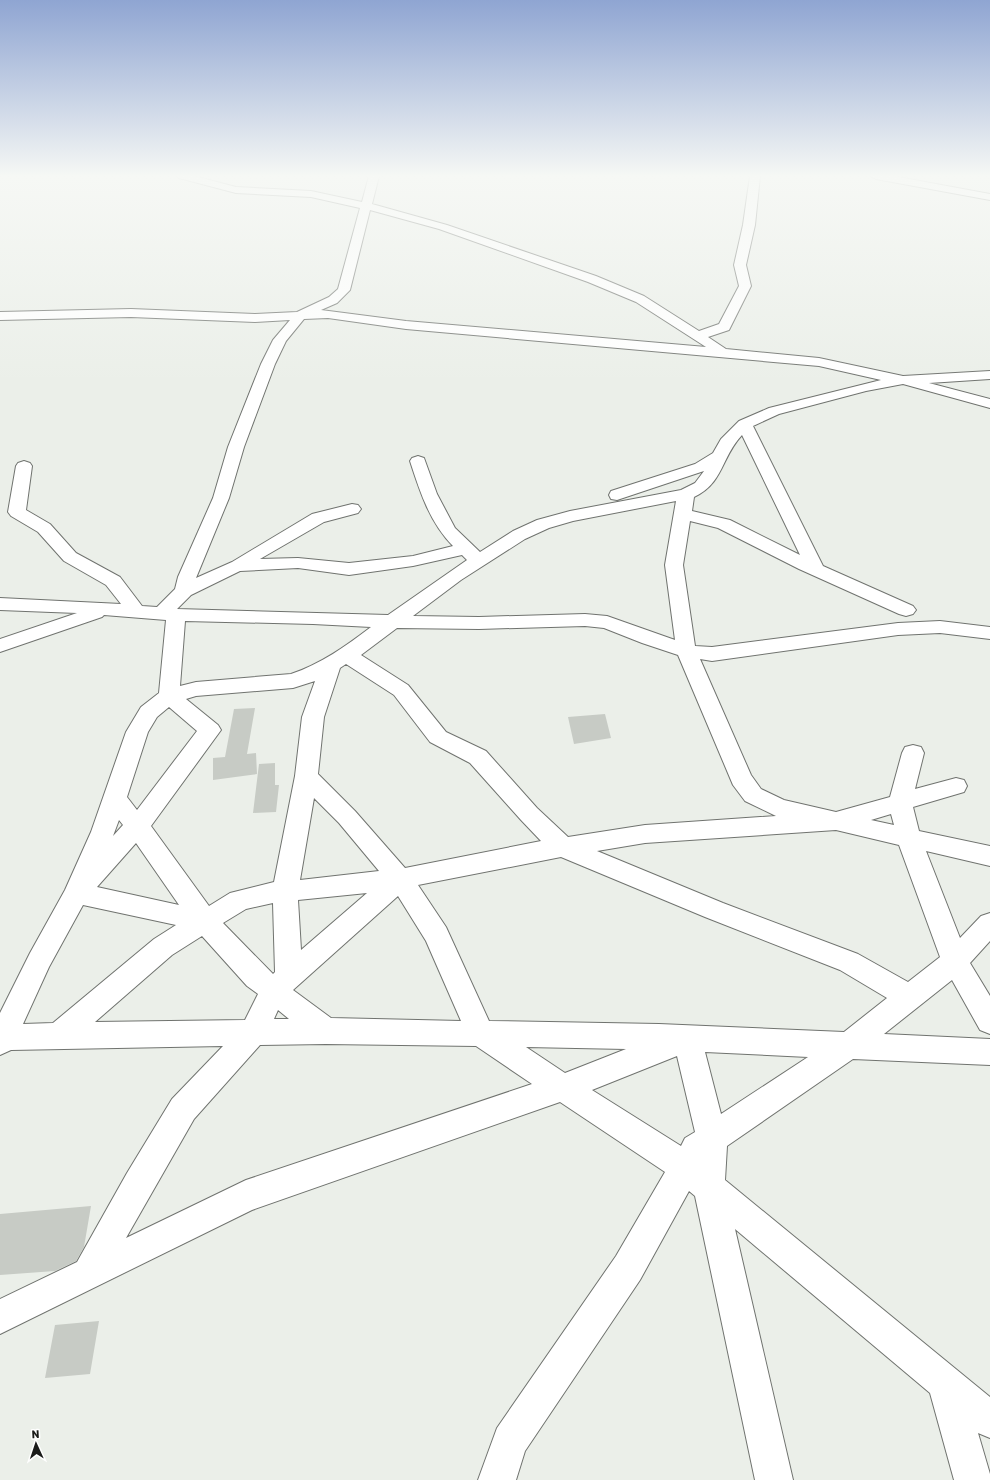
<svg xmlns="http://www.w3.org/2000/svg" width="990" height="1480" viewBox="0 0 990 1480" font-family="Rubik,sans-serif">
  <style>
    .building { fill: #c7cbc5 }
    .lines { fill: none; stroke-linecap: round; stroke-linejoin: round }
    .minor-casing { stroke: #70736f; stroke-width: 2 }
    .minor { fill: #fff; fill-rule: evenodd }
  </style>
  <rect width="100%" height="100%" fill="#ebefe9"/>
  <path class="building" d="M255,708l-8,46 9,-1 1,21 -44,6v-22l12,-1 9,-48z
    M605,714l6,24 -37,6 -6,-27z
    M275,763v22h4l-3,27 -23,1 6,-49z
    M91,1206l-7,41 -8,14 -21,10 -55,4v-61z
    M99,1321l-9,53 -45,4 10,-53z"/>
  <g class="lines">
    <g class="minor-casing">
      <path id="minor" d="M178,176h16l42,11 75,4 51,11 7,-26h10l-7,28 75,21 149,51 48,20 55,35 20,-7 20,-38 -5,-21 9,-40 7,-49h10l-5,49 -9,40 5,21 -22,44 -21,7 18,12 93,9 84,18 87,-5v8l-61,4 61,16v9l-87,-24 -37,7 -87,23 -26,12 70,140 90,40 3,4 -3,4 -7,2 -7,-2 -100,-45 -81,-41 -28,-7 -7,44 12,81 17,1 186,-24 42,-2 50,6v12l-50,-6 -42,2 -186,26 -12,-2 51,116 10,14 23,11 52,12 54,-15 12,-44 3,-6 8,-2 8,2 3,6 -9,36 41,-11 8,2 3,6 -3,6 -51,15 6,24 71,15v20l-64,-15 34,87 21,-22 9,-3v28l-20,22 20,33v38l-10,-4 -28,-50 -68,54 106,5v26l-137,-6 -126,87 -2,34 265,217v41l-12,-5 12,41v6h-36l-24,-87 -195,-164 58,251h-38l-60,-284 -6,-5 -49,89 -115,171 -9,29h-38l19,-52 119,-172 49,-84 -105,-70 -308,108 -252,124v-35l77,-37 50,-89 45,-74 51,-53 -212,4 -11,5v-42l30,-60 35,-63 26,-58 35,-100 15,-25 18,-14 7,-73 -62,-5 -2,2 -102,35v-13l77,-26 -77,-3v-12l121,6 -15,-19 -42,-24 -26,-29 -27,-16 -3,-4 8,-46 2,-3 6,-2 6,2 2,3 -6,44 24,14 26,29 44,24 22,29 15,1 18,-18 3,-12 35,-79 15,-51 33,-83 12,-24 17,-20 -35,2 -124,-5 -131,3v-8l131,-3 124,5 42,-2 32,-15 9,-8 22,-81 -49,-11 -75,-4 -57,-15zM370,210l69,19 149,53 48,20 70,45 -300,-26 -85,-11 16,-7 13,-13zM328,318l78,11 413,37 62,14 -112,28 -30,13 -18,18 -8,14 -18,11 -84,27 -2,4 2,4 6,1 87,-29 -9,12 -14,7 -111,21 -33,9 -24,11 -33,21 -25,-24 -18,-34 -13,-36 -6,-2 -6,2 -2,3c10,31 20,62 43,85l-40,10 -64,7 -51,-5 -38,1 64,-37 34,-9 3,-4 -3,-4 -6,-1 -40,10 -80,48 -36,16 33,-80 15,-51 31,-83 11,-23 18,-22zM742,435l58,120 -70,-35 -38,-9 2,-14c30,-14 27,-40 48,-62zM676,501l-11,64 10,75 -68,-24 -22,-2 -106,3 -66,-1 48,-36 64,-41 24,-11 24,-7zM462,555l5,5 -79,55 -211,-6 14,-14 49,-24 58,-3 51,7 64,-9zM185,621l128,3 58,3c-25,19 -50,37 -80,47l-95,8 -16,4zM585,626l19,2 38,15 36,12 55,130 12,16 31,15 -131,9 -77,12 -31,-29 -51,-57 -40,-19 -38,-47 -47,-30 36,-27 82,1zM346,664l48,31 36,47 40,21 51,57 20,21 -136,27 -50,-57 -37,-37 6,-57 16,-49zM315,681l-13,36 -7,59 -21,106 -44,11 -21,13 -58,-80 70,-96 -3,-5 -32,-26 10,-3 97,-8zM169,707l28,24 -60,79 -10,-13 21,-65 9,-15zM314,798l25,25 40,48 -79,9zM891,814l3,11 -23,-5zM119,820l4,5 -10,11zM836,830l63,15 41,112 -32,25 -50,-28 -135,-51 -126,-52 48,-8zM136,843l43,62 -82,-18zM561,857l144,60 135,53 47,28 -43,34 -185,-8 -170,-3 -43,-94 -28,-42zM367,893l-66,57 -3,-50zM398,896l28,45 35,80 -130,-3 -38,-28zM273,903l2,69 -2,2 -50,-51 23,-14zM83,905l93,20 -22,14 -101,84 -30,1 26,-57zM202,936l45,50 11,8 -13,26 -150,2 77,-67zM278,1010l11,9h-15zM326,1044l150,2 56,38 -286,96 -120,58 68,-119 66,-74zM526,1047l100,2 -61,24zM705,1052l103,5 -87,57zM677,1056l18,76 -10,6 -4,8 -89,-56z
        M871,176h22l97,18v6l-114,-21z"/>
    </g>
    <use href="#minor" class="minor"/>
  </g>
  <linearGradient id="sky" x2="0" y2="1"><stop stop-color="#8fa5d2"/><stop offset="0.46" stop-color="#f6f8f5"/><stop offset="1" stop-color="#f6f8f5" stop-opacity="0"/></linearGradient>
  <rect width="990" height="383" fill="url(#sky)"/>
  <g transform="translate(36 1444) rotate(357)" stroke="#ffffff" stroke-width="3" paint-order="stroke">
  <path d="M0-3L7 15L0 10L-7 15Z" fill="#1b1c1a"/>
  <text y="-6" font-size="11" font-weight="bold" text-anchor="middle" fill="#1b1c1a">N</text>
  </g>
</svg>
